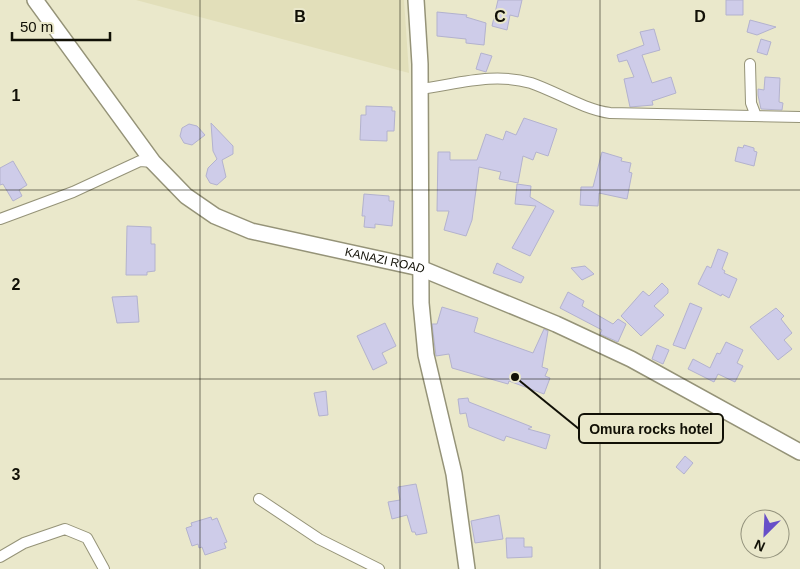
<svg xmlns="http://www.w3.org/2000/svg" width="800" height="569" viewBox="0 0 800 569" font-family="Arial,sans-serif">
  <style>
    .built { fill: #e2dfba }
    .building { fill: #cecce9; stroke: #b3b2ce }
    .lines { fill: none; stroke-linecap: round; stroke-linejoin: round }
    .street-casing { stroke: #959378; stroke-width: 12 }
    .secondary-casing { stroke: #959378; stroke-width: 18 }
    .street { stroke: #fff; stroke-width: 10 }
    .secondary { stroke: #fff; stroke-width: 15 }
    .grid { fill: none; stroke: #111006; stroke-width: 1; stroke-opacity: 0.55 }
    .labels { text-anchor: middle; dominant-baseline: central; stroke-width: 4; stroke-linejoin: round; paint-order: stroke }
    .street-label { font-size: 12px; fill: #111006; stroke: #eae8cb }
    .grid-label { font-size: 16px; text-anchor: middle; font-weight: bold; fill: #111006; stroke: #eae8cb; stroke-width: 4; stroke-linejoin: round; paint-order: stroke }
    .leader { fill: none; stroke: #111006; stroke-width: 2 }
    .callout-dot { fill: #111006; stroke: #eae8cb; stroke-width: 2 }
    .callout { fill: #eae8cb; stroke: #111006; stroke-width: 2 }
    .callout-label { font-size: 14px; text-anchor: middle; font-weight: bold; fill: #111006 }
  </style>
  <rect width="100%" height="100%" fill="#eae8cb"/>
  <path class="built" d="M136,0h268l5,73z"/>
  <path class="building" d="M498,0h24l-4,17 -8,-2 -3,15 -15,-4z
    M726,0h17v15h-17z
    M437,12l30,3 -1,2 20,6 -2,22 -18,-2v-4l-29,-3z
    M750,20l26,7 -19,8 -10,-3z
    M654,29l6,21 -18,5 10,28 19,-6 5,16 -24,8 1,4 -23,2 -6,-28 10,-2 -7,-17 -8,2 -2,-7 27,-10 -4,-13z
    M761,39l10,3 -4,13 -10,-3z
    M481,53l11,3 -6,16 -10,-3z
    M765,77l15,1 -1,24 4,1 -1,7 -21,-1 -3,-14v-6l6,1z
    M366,106l26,1v4h3l-1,20h-7v10l-27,-1 1,-25h5z
    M524,118l33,11 -9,27 -12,-4 -3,8 -10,-4 -5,27 -19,-4 2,-7 -22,-5 -7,53 -6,16 -22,-6 5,-19h-12l1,-59h12v8h27l9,-26 17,6 3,-9 10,4z
    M211,123l22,23v8l-11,6 4,17 -9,8 -7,-2 -4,-7 2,-8 9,-9 -4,-8z
    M189,124l8,2 8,9 -13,10 -8,-2 -4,-7 2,-8z
    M744,145l10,3v3l3,1 -3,14 -19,-5 3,-14 5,1z
    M602,152l20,6 -1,3 10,2 -2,9 3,1 -5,26 -28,-6 -1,13 -18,-1 1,-18h12z
    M13,161l14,24 -8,5 3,6 -9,5 -10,-17 -3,1v-17z
    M517,184l14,2 -1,11 24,14 -24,45 -18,-8 24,-42 -21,-2z
    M364,194l25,2v5h5l-2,25 -17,-2v4l-11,-1 1,-11h-3z
    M127,226l24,1v17h4v27l-8,1v3h-21z
    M718,249l10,4 -6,16 3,2 -1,2 13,6 -8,19 -7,-4 -1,2 -23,-12 9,-18 4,2z
    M497,263l27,14 -3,6 -28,-10z
    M585,266l9,8 -12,6 -11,-12z
    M662,283l6,6v4l-14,13 10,9 -23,21 -20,-20 22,-25 6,5z
    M568,292l16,9 -2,5 31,18 5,-5 8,5 -8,18 -18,-8 2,-4 -42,-22z
    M137,296l2,26 -22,1 -5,-26z
    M690,303l12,5 -17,41 -12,-4z
    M442,307l36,11 -4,14 59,21 11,-24 4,2 -6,36 6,2 -3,7 5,2 -6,16 -35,-13 -1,3 -56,-16 -3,-14 -13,2 -4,-32h5z
    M776,308l8,8 -3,3 11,14 -8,7 8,9 -14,11 -28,-33z
    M385,323l11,23 -14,7 5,10 -14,7 -16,-34z
    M726,342l17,8 -6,13 6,3 -8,16 -17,-8 -4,8 -26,-13 5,-10 17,9 7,-15 3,1z
    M657,345l12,5 -6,14 -11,-5z
    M326,391l2,24 -9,1 -5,-23z
    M468,398l1,4 63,25 -4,2 22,6 -4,14 -40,-13 -2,5 -35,-14 -3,-14 -6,1 -2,-15z
    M685,456l8,7 -9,11 -8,-7z
    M416,484l11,49 -11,2 -1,-3h-3l-5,-17 -15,4 -4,-17 12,-2 -2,-13z
    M499,515l4,24 -28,4 -4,-22z
    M211,517l1,3 5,-2 10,24 -3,1 2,5 -21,7 -3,-8 -3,1 -1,-4 -6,2 -6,-18 6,-2 -1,-3z
    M506,538h18v9h8v10l-25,1z"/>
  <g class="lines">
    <g class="street-casing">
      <path id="street" d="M750,64l1,39 5,13
        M420,89c38,-5 73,-17 111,-6 26,9 52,26 79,30l190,4
        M0,219l73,-27 67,-31 13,1
        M259,499l60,40 60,30
        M0,557l24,-14 41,-14 22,9 17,31"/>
    </g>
    <g class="secondary-casing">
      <g id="secondary">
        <path id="s1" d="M35,0l118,162 33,34 29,20 36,15 169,37 136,56 75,35 169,93"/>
        <path d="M416,0l4,64 1,239 5,52 28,119 13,95"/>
      </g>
    </g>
    <use href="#street" class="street"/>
    <use href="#secondary" class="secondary"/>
  </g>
  <path class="grid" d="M200,0v569M400,0v569M600,0v569M0,190h800M0,379h800"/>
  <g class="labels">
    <g class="street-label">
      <text stroke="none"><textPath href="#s1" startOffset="459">KANAZI ROAD</textPath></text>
    </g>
  </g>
  <g class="grid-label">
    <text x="300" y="22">B</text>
    <text x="500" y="22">C</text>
    <text x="700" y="22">D</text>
    <text x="16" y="101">1</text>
    <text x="16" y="290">2</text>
    <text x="16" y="480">3</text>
  </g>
  <path class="leader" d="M515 377L579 429"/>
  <circle class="callout-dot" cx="515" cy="377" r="5"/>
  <rect class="callout" x="579" y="414" width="144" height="29" rx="5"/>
  <g class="callout-label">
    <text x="651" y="434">Omura rocks hotel</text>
  </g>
  <g transform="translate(765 534) rotate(204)"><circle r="24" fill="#eae8cb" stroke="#93927c"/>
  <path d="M0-4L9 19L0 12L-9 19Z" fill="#674fc8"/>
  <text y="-8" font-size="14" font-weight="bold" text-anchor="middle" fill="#111006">N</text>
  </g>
  <path d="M12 32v8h98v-8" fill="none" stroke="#111006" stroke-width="2.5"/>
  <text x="20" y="32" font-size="15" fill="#111006" stroke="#eae8cb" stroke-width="4" paint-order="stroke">50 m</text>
</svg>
